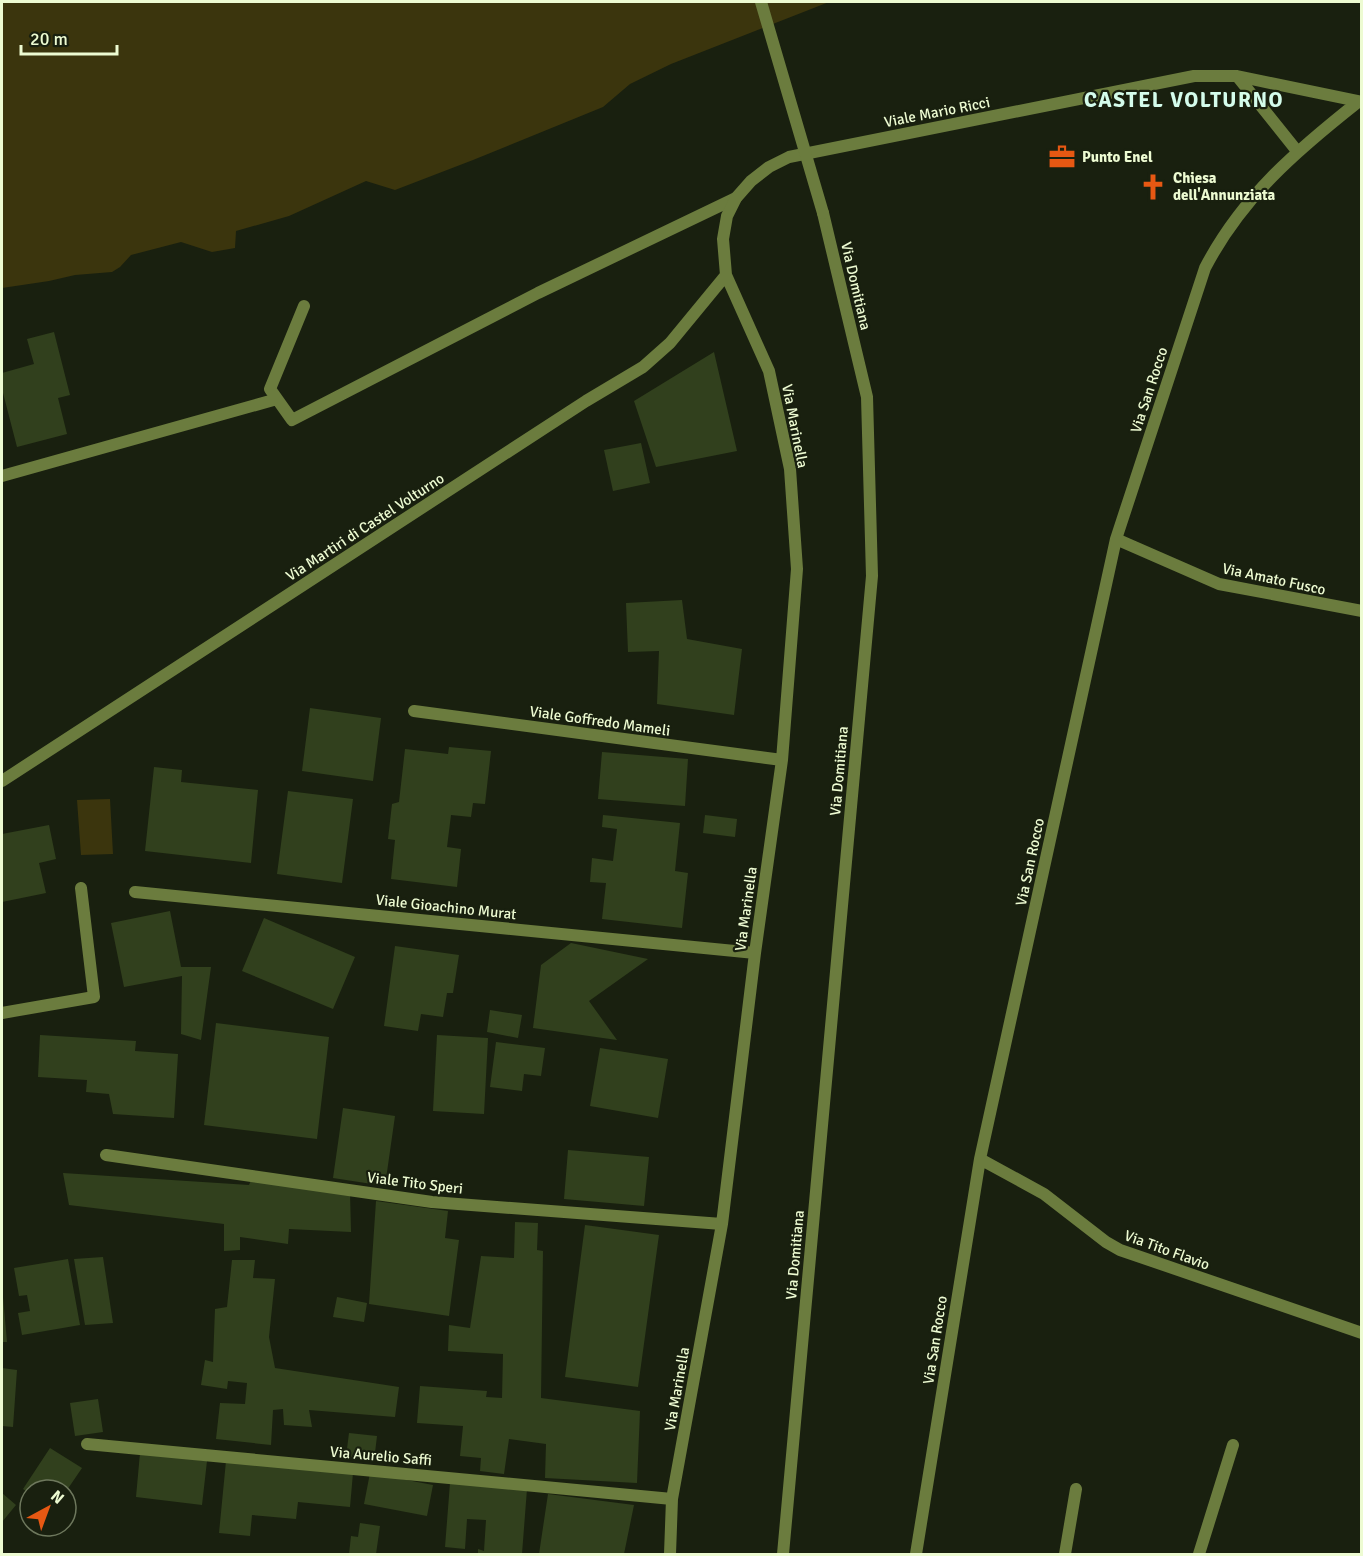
<svg xmlns="http://www.w3.org/2000/svg" width="1363" height="1556" viewBox="0 0 1363 1556" font-family="Signika,sans-serif">
  <style>
    .water { fill: #3b350d }
    .building { fill: #31401d }
    .lines { fill: none; stroke-linecap: round; stroke-linejoin: round }
    .service { stroke: #6b7c3e; stroke-width: 12 }
    .minor { stroke: #6b7c3e; stroke-width: 12 }
    .tertiary { stroke: #6b7c3e; stroke-width: 12 }
    .tertiary-bridge { stroke: #6b7c3e; stroke-width: 12 }
    .labels { text-anchor: middle; dominant-baseline: central; stroke-width: 4.5; stroke-linejoin: round; paint-order: stroke }
    .street-label { font-size: 15px; fill: #edfbd2; stroke: #19200f }
    .poi-label { font-size: 15px; font-weight: bold; fill: #edfbd2; stroke: #19200f; text-anchor: start }
    .district-label { font-size: 21px; font-weight: bold; letter-spacing: 1.5px; fill: #d4fceb; stroke: #19200f }
  </style>
  <rect width="100%" height="100%" fill="#19200f"/>
  <path class="water" d="M2,2h827l-158,62 -41,20 -27,23 -130,53 -78,30 -29,-9 -77,35 -53,15 -1,17 -23,4 -31,-10 -50,13 -11,12 -8,5 -37,3 -26,6 -47,7z
    M110,799l3,55 -32,1 -4,-55z"/>
  <path class="building" d="M54,332l16,63 -12,3 9,36 -50,13 -15,-58v-16l32,-9 -7,-25z
    M714,352l23,99 -81,16 -22,-66z
    M641,443l9,40 -37,8 -9,-41z
    M682,600l5,39 55,10 -8,66 -77,-11 2,-53 -31,1 -2,-49z
    M310,708l71,10 -8,63 -71,-10z
    M449,747l42,4 -6,53 -12,-1 -2,14 -20,-2 -4,32 14,2 -4,38 -66,-8 4,-39 -7,-1 4,-35 7,-2 6,-53 43,5z
    M602,752l86,7 -3,47 -87,-7z
    M154,767l28,3 -1,12 77,8 -7,73 -106,-12z
    M288,791l65,8 -11,84 -65,-9z
    M603,815l77,8 -5,48 13,2 -6,55 -80,-9 4,-36 -16,-1 2,-24 21,3 4,-32 -15,-2z
    M705,815l32,4 -2,18 -32,-4z
    M49,825l7,34 -17,4 7,30 -44,9v-68z
    M170,911l11,56h30l-10,73 -20,-6 1,-58 -58,11 -13,-64z
    M264,918l91,39 -22,52 -91,-38z
    M571,943l77,16 -59,42 28,39 -84,-12 8,-63z
    M395,946l64,9 -6,38h-6l-4,24 -22,-3 -3,17 -34,-5z
    M490,1010l32,5 -4,23 -31,-6z
    M216,1023l113,14 -12,102 -113,-14z
    M40,1035l96,6 -1,10 43,3 -4,64 -61,-4 -4,-20 -23,-2 1,-12 -49,-3z
    M437,1035l51,3 -4,76 -51,-3z
    M496,1042l49,6 -4,28 -17,-2 -2,17 -32,-4z
    M600,1048l68,11 -10,59 -68,-12z
    M343,1108l52,8 -10,70 -52,-8z
    M568,1150l81,7 -5,49 -80,-7z
    M63,1173l186,12 2,-5 99,13 1,39 -62,-3 -1,15 -48,-7v13l-16,1v-27l-155,-19z
    M376,1201l72,10 -3,27 14,2 -10,76 -80,-12z
    M515,1222l23,1 -1,27 6,1 -2,147 99,13 -3,72 -92,-5 1,-34 -37,-5 -5,35 -24,-3 1,-13 -21,-2 3,-30 -46,-3 3,-37 67,5 -1,6 16,1 1,-44 -55,-3 1,-26 21,3 11,-72 33,2z
    M585,1225l74,10 -21,152 -73,-10z
    M103,1257l10,66 -28,2 -11,-66z
    M68,1259l12,66 -58,10 -4,-22 12,-2 -3,-16 -8,1 -5,-28z
    M232,1260h23l-2,18 22,1 -6,58 6,31 124,19 -4,30 -86,-7 3,17 -28,-2 -1,-16 -10,1 -2,35 -55,-6 4,-36 25,1 2,-21 -19,-2 -1,8 -26,-4 4,-25 8,2 2,-53 12,-2z
    M2,1297h1l4,45h-5z
    M337,1297l30,6 -3,19 -31,-5z
    M2,1368l15,2 -4,57 -11,-1z
    M98,1399l5,33 -28,4 -5,-33z
    M349,1433l28,3 -3,25 -28,-4z
    M50,1448l32,20 -15,22h-37v4l-7,-5z
    M140,1453l67,8 -5,44 -66,-8z
    M226,1461l127,12 -3,34 -52,-5 -2,17 -44,-4 -2,21 -31,-3z
    M370,1473l63,12 -6,31 -63,-12z
    M450,1483l77,6 -5,65h-44v-5l6,2 2,-31 -19,-1 -2,30 -20,-2z
    M2,1493l14,12 -14,17z
    M548,1494l86,11 -10,49h-85z
    M360,1523l20,3 -4,28h-27l2,-18 7,1z"/>
  <g class="lines">
    <path class="service" d="M304,306l-34,83 22,31 246,-127 198,-95
      M2,476l275,-77"/>
    <path class="minor" d="M1237,76l60,75
      M1116,539l103,45 143,27
      M414,711l368,49
      M2,781l584,-380 57,-34 27,-24 56,-68
      M135,892l620,61
      M2,1013l92,-16 -13,-109
      M106,1155l326,47 290,22
      M980,1159l64,35 62,48 14,8 242,83
      M87,1444l585,55
      M670,1554l2,-55 50,-275 33,-271 27,-193 15,-191 -7,-100 -21,-98 -43,-96 -3,-36 4,-23 9,-18 15,-17 18,-14 20,-10 405,-81h43l125,26
      M916,1554l64,-395 136,-620 89,-271c37,-71 91,-117 153,-166
      M1065,1554l11,-65
      M1199,1554l34,-109"/>
    <path class="tertiary" d="M783,1554l89,-978 -5,-179 -44,-184"/>
    <path class="tertiary-bridge" d="M761,2l62,211"/>
  </g>
  <defs>
    <g id="office-bare" transform="scale(2.07)"><path d="M-6-3h4V-5.5h4V-3h4V5H-6ZM-1-4.5V-3h2v-1.5ZM-6 0V1H6V0Z" fill="#e75813" stroke="#19200f" stroke-width="2.5" paint-order="stroke"/></g>
    <g id="church-bare" transform="scale(2.07)"><path d="M-1.2-6h2.4v3.5h3.3v2.4h-3.3V6h-2.4V-.1h-3.3v-2.4h3.3Z" fill="#e75813" stroke="#19200f" stroke-width="2.5" paint-order="stroke"/></g>
  </defs>
  <g fill-rule="evenodd">
    <use href="#office-bare" x="1062" y="157"/>
    <use href="#church-bare" x="1153" y="187"/>
  </g>
  <g class="labels">
    <g class="street-label">
      <text transform="translate(937 112) rotate(-11)">Viale Mario Ricci</text>
      <text transform="translate(856 286) rotate(77)">Via Domitiana</text>
      <text transform="translate(1149 390) rotate(-72)">Via San Rocco</text>
      <text transform="translate(795 426) rotate(79)">Via Marinella</text>
      <text transform="translate(365 527) rotate(-33)">Via Martiri di Castel Volturno</text>
      <text transform="translate(1274 579) rotate(12)">Via Amato Fusco</text>
      <text transform="translate(600 721) rotate(8)">Viale Goffredo Mameli</text>
      <text transform="translate(839 771) rotate(-85)">Via Domitiana</text>
      <text transform="translate(1030 862) rotate(-78)">Via San Rocco</text>
      <text transform="translate(446 907) rotate(6)">Viale Gioachino Murat</text>
      <text transform="translate(746 909) rotate(-82)">Via Marinella</text>
      <text transform="translate(415 1183) rotate(7)">Viale Tito Speri</text>
      <text transform="translate(1167 1250) rotate(20)">Via Tito Flavio</text>
      <text transform="translate(795 1255) rotate(-85)">Via Domitiana</text>
      <text transform="translate(935 1340) rotate(-81)">Via San Rocco</text>
      <text transform="translate(677 1389) rotate(-80)">Via Marinella</text>
      <text transform="translate(381 1456) rotate(5)">Via Aurelio Saffi</text>
    </g>
    <g class="poi-label">
      <text x="1082" y="157">Punto Enel</text>
      <text x="1173" y="178">Chiesa<tspan x="1173" dy="17">dell'Annunziata</tspan></text>
    </g>
    <g class="district-label">
      <text x="1184" y="100">CASTEL VOLTURNO</text>
    </g>
  </g>
  <rect width="1363" height="1556" fill="none" stroke="#edfbd2" stroke-width="6"/>
  <g transform="translate(48 1508) rotate(41)"><circle r="28" fill="#19200f" stroke="#6e785d" stroke-width="1.5"/>
  <path d="M0-4.5L10 22L0 15L-10 22Z" fill="#e75813"/>
  <text y="-9" font-size="16" font-weight="bold" text-anchor="middle" fill="#edfbd2">N</text>
  </g>
  <path d="M21 45v9h96v-9" fill="none" stroke="#edfbd2" stroke-width="3"/>
  <text x="30" y="45" font-size="18" fill="#edfbd2" stroke="#19200f" stroke-width="4.5" paint-order="stroke">20 m</text>
</svg>
